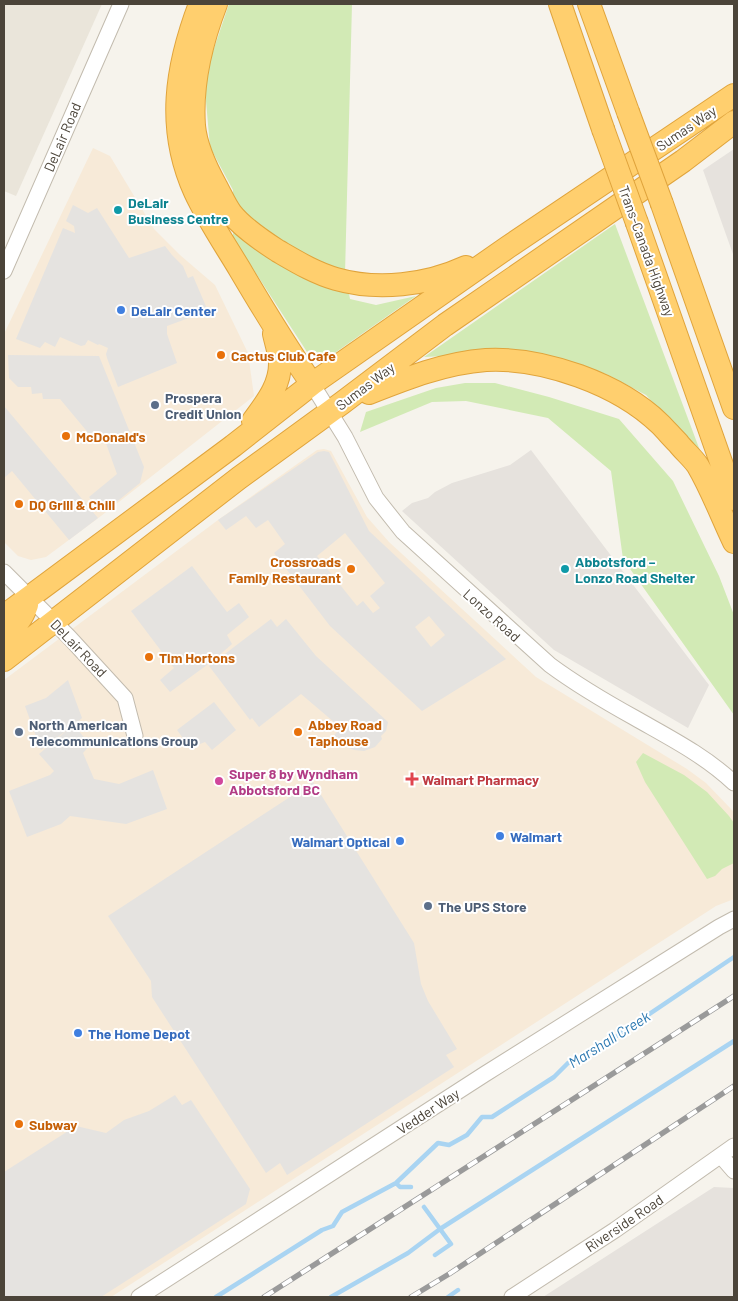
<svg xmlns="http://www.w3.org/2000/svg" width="738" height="1301" viewBox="0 0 738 1301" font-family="Barlow,sans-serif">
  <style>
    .residential { fill: #eae5da }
    .commercial { fill: #f7ead8 }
    .industrial { fill: #e6e2dd }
    .green { fill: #d2eab5 }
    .parking { fill: #e5e3e0; fill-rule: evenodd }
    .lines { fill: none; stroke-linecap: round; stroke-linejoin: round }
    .stream { stroke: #a9d4f2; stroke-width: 4.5 }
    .minor-casing { stroke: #c2bbae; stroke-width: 17 }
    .highway-casing { stroke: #e0a43c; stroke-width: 24 }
    .minor { stroke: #fff; stroke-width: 15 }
    .highway { stroke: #ffcf6e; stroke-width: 22 }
    .rail-casing { stroke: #9a9a9a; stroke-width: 5.5 }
    .rail { stroke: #fff; stroke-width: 4; stroke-dasharray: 11; stroke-linecap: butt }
    .highway-bridge-casing { stroke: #e0a43c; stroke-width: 24; stroke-linecap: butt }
    .highway-bridge { stroke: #ffcf6e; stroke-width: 22 }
    .culture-dot { fill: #0f9aa8; stroke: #fff; stroke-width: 2 }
    .shop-dot { fill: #3f7fe0; stroke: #fff; stroke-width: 2 }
    .food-dot { fill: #e8710a; stroke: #fff; stroke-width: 2 }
    .service-dot { fill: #5c6f8a; stroke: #fff; stroke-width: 2 }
    .health-dot { fill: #e0444e; stroke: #fff; stroke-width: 2 }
    .hotel-dot { fill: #d1479c; stroke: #fff; stroke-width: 2 }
    .labels { text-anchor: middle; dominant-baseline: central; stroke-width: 4; stroke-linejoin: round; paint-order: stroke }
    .street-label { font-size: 14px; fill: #4b4439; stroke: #fff }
    .culture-label { font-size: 14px; font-weight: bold; fill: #0d838f; stroke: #fff; text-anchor: start }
    .shop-label { font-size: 14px; font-weight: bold; fill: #366cbe; stroke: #fff; text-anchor: start }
    .food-label { font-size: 14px; font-weight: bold; fill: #c56008; stroke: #fff; text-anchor: start }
    .service-label { font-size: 14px; font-weight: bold; fill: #4e5e75; stroke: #fff; text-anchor: start }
    .hotel-label { font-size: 14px; font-weight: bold; fill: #b23c85; stroke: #fff; text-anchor: start }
    .health-label { font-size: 14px; font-weight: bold; fill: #be3a42; stroke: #fff; text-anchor: start }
    .water-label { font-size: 15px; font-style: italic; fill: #2e7ab2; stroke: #fff }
  </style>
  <rect width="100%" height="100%" fill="#f6f3ec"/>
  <path class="residential" d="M4,4h98l-86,192 -12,-5z"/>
  <path class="commercial" d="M93,148l17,8 44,73 26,26 35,30 33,68 6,43 -153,120 -55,41 -15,3 -13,-4 -14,-14v-208z
    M324,449l7,2 36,66 22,25 147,135 151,92 19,14 26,27 2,3v86l-18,7 -605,391h-107v-617l214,-160 99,-70z"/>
  <path class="industrial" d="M734,149v108l-31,-87z
    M531,450l178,235 -21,43 -134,-78 -152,-139 10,-8 16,-5 7,-6 17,-9 58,-18z
    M714,1187l20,1v109h-191z"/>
  <path class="green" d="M229,4h123l-7,270 5,25 26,6 40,-9 -87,61 -20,-2 -76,-117v-48l-23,-43 -6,-69z
    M615,224l87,232 -56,-61 -40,-21 -75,-22 -107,5z
    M465,383h30l54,14 70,22 54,62 46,95 15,39v100l-111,-156 -12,-88 -63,-53 -82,-17 -34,1 -72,30 6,-20 70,-24z
    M643,753l41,22 23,17 22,24 5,7v40l-12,6 -7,7 -8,3 -62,-97 -9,-20z"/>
  <path class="parking" d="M73,205l15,8 9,-5 32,50 36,-12 7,9 11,11 5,12 5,-2 15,35 -41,15v8l10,29 -59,24 -11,-29 -1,-4 2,-6 -9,-4 -1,1 -10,-5 -3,5 -4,1 -21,-9 -5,10 -10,-5 -5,6 -24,-9 47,-111 12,5 -1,-7 -8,-5z
    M8,355l91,1 45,111 -4,16 -31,25 -3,-3 -7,5 -10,-13 28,-23 -14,-39 -8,6 -35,-42h-17l-1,-6 -10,1 -1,-7h-13l-9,-9z
    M4,406l94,112 -29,22 -57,-69 -8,7z
    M324,451l5,1 40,79 137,128 -84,52 -92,-85 -56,-73 11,-9 -17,-24 -12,8 -10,-12 -20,14 -8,-10 100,-68zM345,533l40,50 -15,13 10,12 -7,5 -10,-12 -6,5 -40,-50zM429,616l16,19 -14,12 -16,-20z
    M192,566l35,46 12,-9 10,14 -22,18 5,9 -16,14 -6,-7 -5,7 2,7 -37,27 -10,-12 14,-12 -43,-57z
    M271,619l6,8 9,-8 30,37 72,66 -2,9 -5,5 1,3 -7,8 -11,4 -10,-1 -7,-3 -13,-12 7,-7 -40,-34 -42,33 -7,-9 -2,2 -41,-54z
    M68,680l14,38 -8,7 16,20 -7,8 11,26 25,5 34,-14 14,39 -41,15 -56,-8 -9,8 -34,13 -18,-46 41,-16 4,-4 -15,-17 33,-28 -31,24 -16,-44 21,-8z
    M214,702l22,28 -24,20 -7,-8 -15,6 -13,-18z
    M313,782l101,161 7,41 7,17 29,48 -11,6 8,12 -167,108 -7,-12 -14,10 -114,-176 -1,-16 -43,-65z
    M175,1095l7,10 9,-5 59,89 -4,15 -145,93h-97v-125l72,-46 30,7 18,-13 25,-9z"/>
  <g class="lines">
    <path class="stream" d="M396,1183l4,4h11
      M424,1207l27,37 -16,11
      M216,1297l106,-67 11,-4 9,-14 54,-29 42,-40 11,2 18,-10 15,-18h10l62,-40 14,-14 13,-3 153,-103
      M331,1297l77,-44 32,-24 294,-188
      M448,1297l10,-7"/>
    <g class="minor-casing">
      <path id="minor" d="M4,271l117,-267
        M312,384l33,53 31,61 27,34 147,133c27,20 56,37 85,53 35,20 69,37 99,65
        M4,572l65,65 56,61 10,38
        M721,1156l13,15
        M139,1297l346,-223 234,-147 15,-8
        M512,1297l103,-67 119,-84"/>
    </g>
    <g class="highway-casing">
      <path id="highway" d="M200,4c-24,63 -34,124 -5,188 12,26 29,51 44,76 23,39 47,79 73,116
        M216,4c-15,39 -25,80 -22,122 2,21 12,42 22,60 5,9 9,19 15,27 10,13 33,29 47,38 19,11 37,22 58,28 42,12 91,6 130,-12
        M560,4l43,125
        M589,4l39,108
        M662,204l72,204
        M637,223l97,276
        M369,393c38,-15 76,-30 117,-33 57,-3 133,24 174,64 6,6 12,13 18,19 6,8 15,15 20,23 14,24 24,51 36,76
        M253,421c13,-18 28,-36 27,-60 -1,-9 -4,-18 -6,-27
        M4,616l229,-170 79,-62 196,-137 226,-152
        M4,636c12,-10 18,-17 23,-31
        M4,660l235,-182 103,-75 103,-78 238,-164 51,-39"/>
    </g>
    <use href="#minor" class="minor"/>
    <use href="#highway" class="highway"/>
    <g class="rail-casing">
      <path id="rail" d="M264,1297l470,-301
        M411,1297l38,-23 285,-188"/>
    </g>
    <use href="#rail" class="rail"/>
    <g class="highway-bridge-casing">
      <path id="highway-bridge" d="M628,112l34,92
        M603,129l34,94"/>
    </g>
    <use href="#highway-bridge" class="highway-bridge"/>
  </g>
  <g class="culture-dot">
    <circle cx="118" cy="210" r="5"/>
    <circle cx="565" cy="569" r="5"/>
  </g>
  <g class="shop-dot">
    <circle cx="121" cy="310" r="5"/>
    <circle cx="500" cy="836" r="5"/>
    <circle cx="400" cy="841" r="5"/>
    <circle cx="78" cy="1033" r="5"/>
  </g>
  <g class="food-dot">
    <circle cx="221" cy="355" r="5"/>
    <circle cx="66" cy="436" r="5"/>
    <circle cx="19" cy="504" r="5"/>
    <circle cx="351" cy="569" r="5"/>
    <circle cx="149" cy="657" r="5"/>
    <circle cx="298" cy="732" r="5"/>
    <circle cx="19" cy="1124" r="5"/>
  </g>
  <g class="service-dot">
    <circle cx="155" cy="405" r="5"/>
    <circle cx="19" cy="732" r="5"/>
    <circle cx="428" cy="906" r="5"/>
  </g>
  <path class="health-dot" d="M409.5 771.5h5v5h5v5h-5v5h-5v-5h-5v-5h5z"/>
  <circle class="hotel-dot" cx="219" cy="781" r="5"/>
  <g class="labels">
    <g class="street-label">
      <text transform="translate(686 128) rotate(-34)">Sumas Way</text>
      <text transform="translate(62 137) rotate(-67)">DeLair Road</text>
      <text transform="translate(647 251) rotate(70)">Trans-Canada Highway</text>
      <text transform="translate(365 386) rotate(-37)">Sumas Way</text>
      <text transform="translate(492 615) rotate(42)">Lonzo Road</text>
      <text transform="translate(79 648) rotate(46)">DeLair Road</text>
      <text transform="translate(428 1111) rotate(-33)">Vedder Way</text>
      <text transform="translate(624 1223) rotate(-34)">Riverside Road</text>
    </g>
    <g class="culture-label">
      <text x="128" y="202">DeLair<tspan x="128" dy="16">Business Centre</tspan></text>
      <text x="575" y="561">Abbotsford –<tspan x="575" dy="16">Lonzo Road Shelter</tspan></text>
    </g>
    <g class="shop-label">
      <text x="131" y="310">DeLair Center</text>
      <text x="510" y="836">Walmart</text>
      <text x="390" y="841" text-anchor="end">Walmart Optical</text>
      <text x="88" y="1033">The Home Depot</text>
    </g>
    <g class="food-label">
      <text x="231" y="355">Cactus Club Cafe</text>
      <text x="76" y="436">McDonald's</text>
      <text x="29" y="504">DQ Grill &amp; Chill</text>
      <text x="341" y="561" text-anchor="end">Crossroads<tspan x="341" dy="16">Family Restaurant</tspan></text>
      <text x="159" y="657">Tim Hortons</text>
      <text x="308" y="724">Abbey Road<tspan x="308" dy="16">Taphouse</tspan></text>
      <text x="29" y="1124">Subway</text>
    </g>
    <g class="service-label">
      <text x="165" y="397">Prospera<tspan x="165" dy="16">Credit Union</tspan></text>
      <text x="29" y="724">North American<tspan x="29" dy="16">Telecommunications Group</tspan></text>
      <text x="438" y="906">The UPS Store</text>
    </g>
    <g class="hotel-label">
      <text x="229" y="773">Super 8 by Wyndham<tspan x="229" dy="16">Abbotsford BC</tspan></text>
    </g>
    <g class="health-label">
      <text x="422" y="779">Walmart Pharmacy</text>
    </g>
    <g class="water-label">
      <text transform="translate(609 1039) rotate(-32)">Marshall Creek</text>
    </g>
  </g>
  <rect width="738" height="1301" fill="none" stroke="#4b4439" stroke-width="10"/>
</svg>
